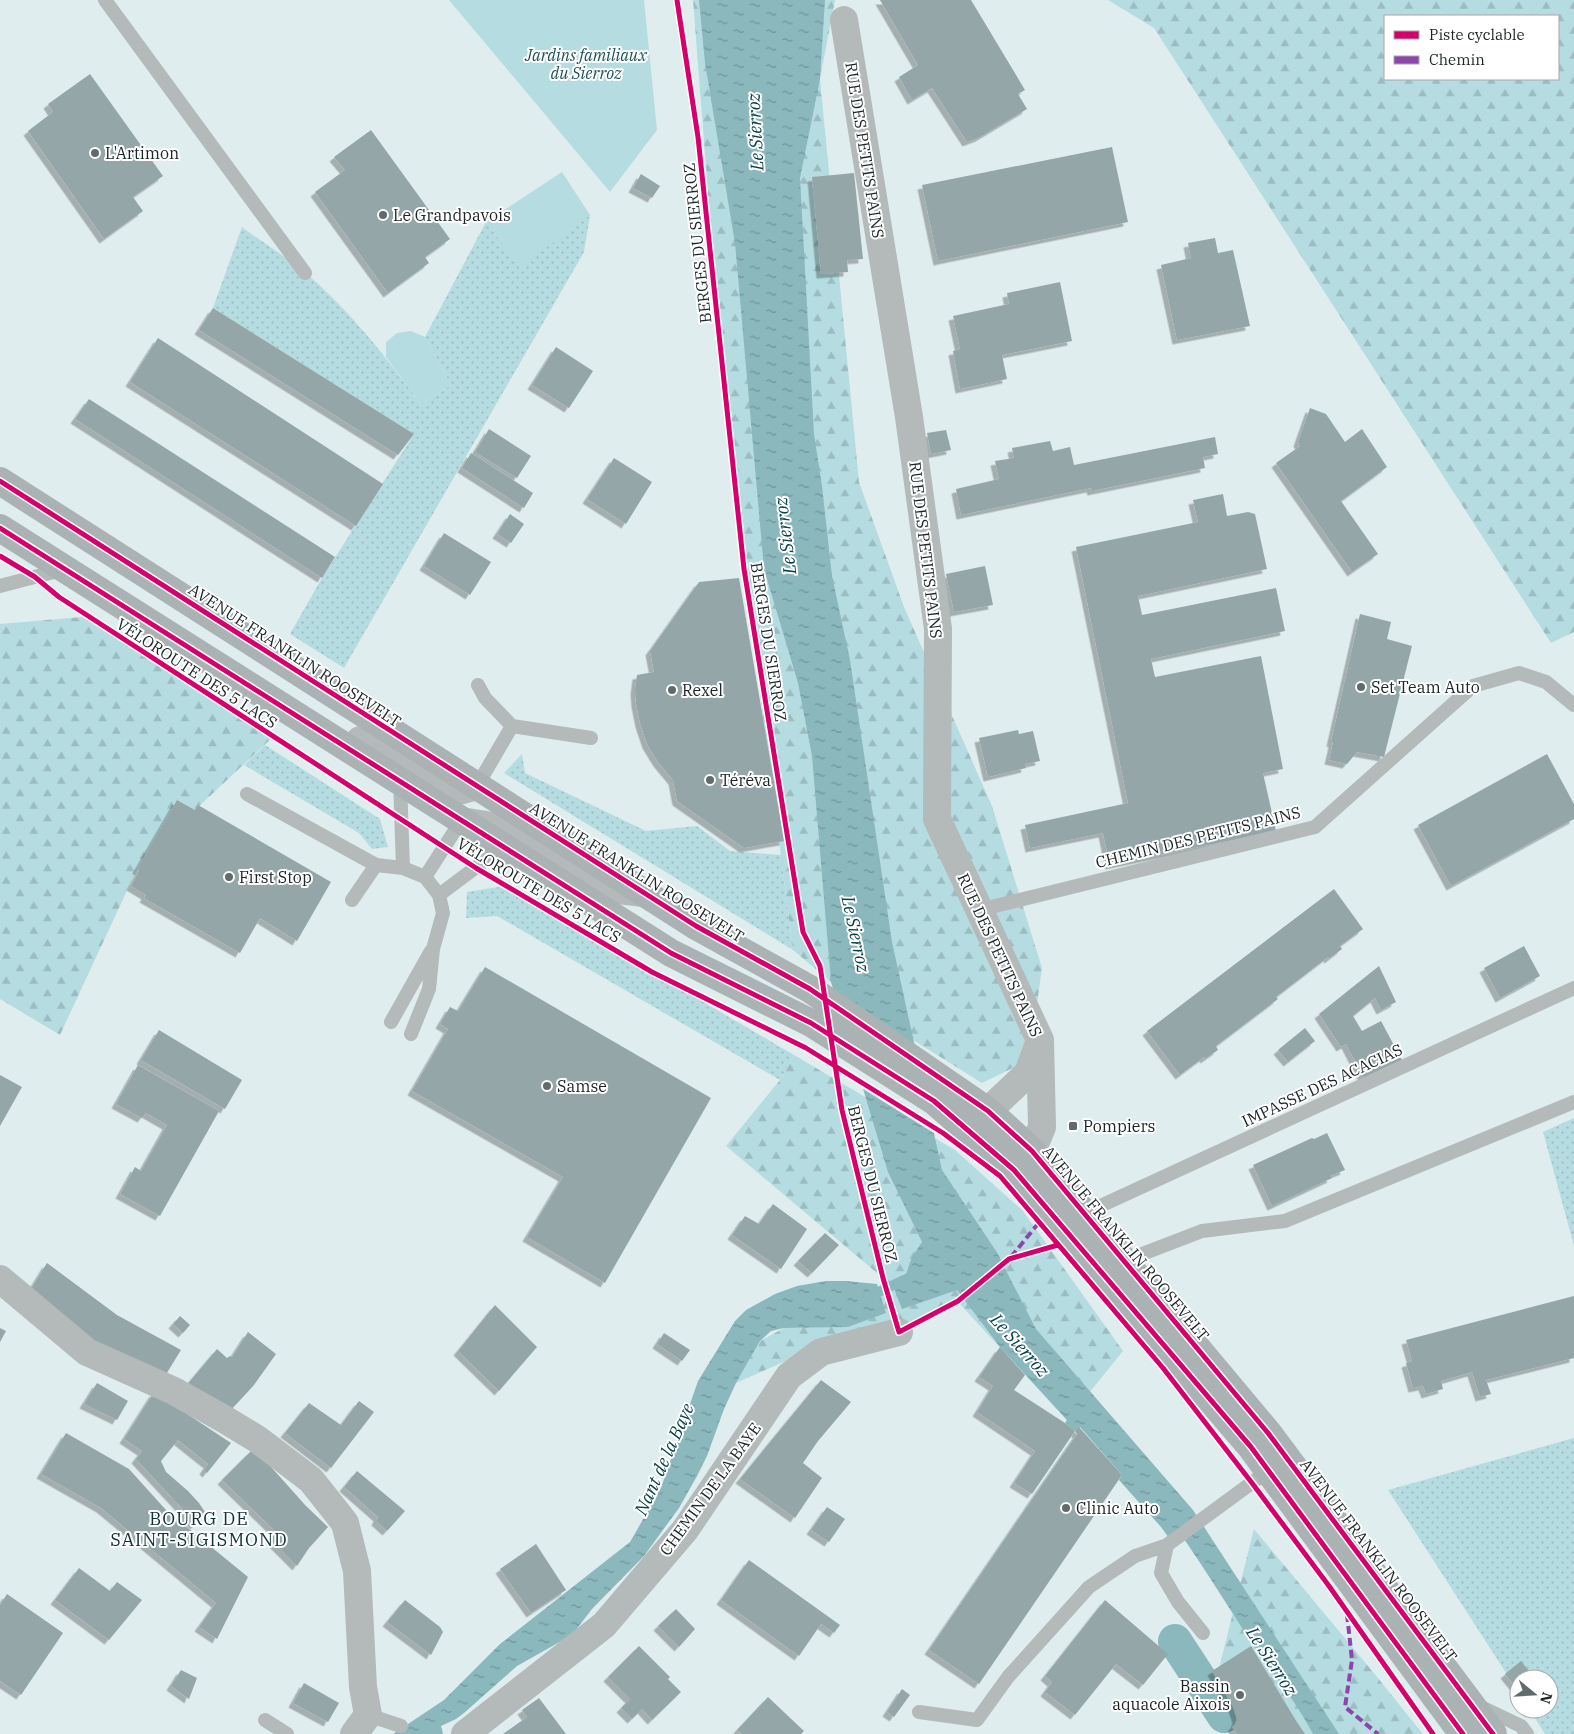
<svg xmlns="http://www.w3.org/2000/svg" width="1574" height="1734" viewBox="0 0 1574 1734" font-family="'IBM Plex Serif',serif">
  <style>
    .grass { fill: url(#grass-dots) }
    .forest { fill: url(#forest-firs); fill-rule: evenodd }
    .green { fill: #b5dce1 }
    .water { fill: url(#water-ripples) }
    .pier { fill: #e0edef }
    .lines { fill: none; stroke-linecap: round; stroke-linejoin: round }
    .stream { stroke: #8ab8bd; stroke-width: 10 }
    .canal { stroke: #8ab8bd; stroke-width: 34 }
    .building { fill: #95a6a8; filter: url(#shadow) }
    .lane { stroke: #b4b9b9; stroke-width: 14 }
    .street { stroke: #b4b9b9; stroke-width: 28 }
    .primary { stroke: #abb2b3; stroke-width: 28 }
    .quiet { stroke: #8e44ad; stroke-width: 4; stroke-dasharray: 8 4; stroke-linecap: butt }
    .cycleway-casing { stroke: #fff; stroke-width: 8 }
    .cycleway { stroke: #d6006c; stroke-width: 5 }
    .poi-dot { fill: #616b6c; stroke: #fff; stroke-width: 2 }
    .labels { text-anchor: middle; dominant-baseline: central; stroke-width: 4; stroke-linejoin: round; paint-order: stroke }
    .park-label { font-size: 16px; font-style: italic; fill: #1d5257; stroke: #fff }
    .street-label { font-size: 16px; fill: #1c2526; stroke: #fff }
    .poi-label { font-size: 16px; fill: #1c2526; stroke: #fff; text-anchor: start }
    .water-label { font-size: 18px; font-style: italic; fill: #064147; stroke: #fff }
    .neighbourhood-label { font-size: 18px; letter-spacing: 1px; fill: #0f3235; stroke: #fff }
  </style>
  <defs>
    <pattern id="grass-dots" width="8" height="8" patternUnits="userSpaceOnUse" patternTransform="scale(1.25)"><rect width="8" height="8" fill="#b5dce1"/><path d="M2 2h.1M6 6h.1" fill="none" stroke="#9bbdc1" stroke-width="1.8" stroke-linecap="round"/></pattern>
    <pattern id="forest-firs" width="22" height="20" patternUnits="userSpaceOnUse" patternTransform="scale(1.25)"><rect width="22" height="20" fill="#b5dce1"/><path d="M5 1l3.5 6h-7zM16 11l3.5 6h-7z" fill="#9bbdc1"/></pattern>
    <pattern id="water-ripples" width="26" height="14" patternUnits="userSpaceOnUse" patternTransform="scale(1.25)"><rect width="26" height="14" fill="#8ab8bd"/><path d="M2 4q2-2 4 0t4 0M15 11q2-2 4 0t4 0" fill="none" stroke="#709599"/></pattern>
    <filter id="shadow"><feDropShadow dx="-4.5" dy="4.5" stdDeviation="0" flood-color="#0004"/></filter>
  </defs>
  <rect width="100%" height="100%" fill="#e0edef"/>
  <path class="grass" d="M590,215l-6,37 -240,416 -54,-34 32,-56 92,-144 -201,-126 29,-81c21,16 45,30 65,47 44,38 80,84 114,130l30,-19 -26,-48 61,-115 34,44z
    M265,745l115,74 8,28 -16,2 -13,-16 -115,-68z
    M522,754l3,19 121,58 51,-5 33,25 51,4 12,95 -289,-177z
    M505,886l289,169 -14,25 -283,-164 -31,2 1,-26z
    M1574,1118v128l-31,-114z
    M1574,1438v296h-29l-16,-25h20v-30h-30v14l-131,-203z"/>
  <path class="forest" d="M693,0h142l-15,79 39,403 45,125 88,199 50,162 -13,92 -47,23 -69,-43 -82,-58 -38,-32 -49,-381 -27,-260z
    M1108,0h466v632l-23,11 -397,-615zM1558,16v63h-173v-63z
    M82,617l192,119 -79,74 -18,-10 -40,69 -77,166 -60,-36v-375z
    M794,1055l161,95 68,61 100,140 -56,69 -109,-118 -59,30 -102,24 -61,27 24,-42 24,-13 48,-1 46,-35 5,-14 -157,-132 54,-66z
    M1254,1529l119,143 50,62h-170l-35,-62z"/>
  <path class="green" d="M449,0h195l13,130 -47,62z
    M562,172l28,43 -70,52 -34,-45z
    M411,331l14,6 26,48 -30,19 -35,-47v-15l11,-9z"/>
  <path class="water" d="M699,0h126l-5,79 -20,99 14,256 8,52 10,90 18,84 42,282 50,228 54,81 40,78 157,181 146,224h-26c-17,-33 -41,-61 -62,-92 -23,-36 -45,-71 -69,-106l-8,9 -13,-18 -42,-47 3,-5 -42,-48 -5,4 -10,-8 2,-3 -67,-73 -43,-57 -55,19 -11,-28 15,-7 6,-17 10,-15 -34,-70 -57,-190 -19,-226 -14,-73 -34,-114 -29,-326 -30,-180z
    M826,1281h20l31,3 9,29 -38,14 -64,1 -13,3 -11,10 -24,42 -12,26 -17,47 -10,20 -18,32 -35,48 -52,53 -20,26 -55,31 -53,47 -8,6 -15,7 2,8h-50l51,-34 56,-56 130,-102 31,-54 37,-107 37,-60 11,-11 29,-16 22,-8z"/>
  <path class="pier" d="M830,988l88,60 19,87 -77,-48z"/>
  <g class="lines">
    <path class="stream" d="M868,1297l36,-17"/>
    <path class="canal" d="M1175,1641l49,75"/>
  </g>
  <path class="building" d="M880,0h91l54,90 -7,4 9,15 -47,28 -13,5 -35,-54 -20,12 -13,-23 19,-12z
    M90,74l73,102 -30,21 10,14 -39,28 -76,-108 25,-19 -5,-8z
    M371,130l79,109 -25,18 4,6 -41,30 -73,-101 30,-22 -11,-13z
    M1112,147l16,75 -190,39 -16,-76z
    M854,173l9,86 -16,1 1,12 -27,2 -9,-97z
    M641,174l19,12 -8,12 -19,-10z
    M1215,238l3,15 15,-3 17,76 -73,14 -16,-75 30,-7 -3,-15z
    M1060,282l12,59 -70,14 5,24 -47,10 -7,-38 7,-2 -7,-33 56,-12 -2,-11z
    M213,308l201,126 -16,21 -199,-125z
    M158,338l225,146 -27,42 -226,-144z
    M556,347l37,24 -24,37 -37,-23z
    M89,399l246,158 -13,21 -247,-159z
    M1310,408l16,6 19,28 17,-13 25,38 -46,34 37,53 -26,18 -76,-109 24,-17 -2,-4z
    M489,429l42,27 -14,22 -42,-26z
    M946,430l5,20 -20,4 -4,-21z
    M1215,437l3,17 -15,3 2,11 -113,23 -1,-3 -130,27 -5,-26 43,-10 -4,-18 19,-3 -2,-10 38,-7 3,10 17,-4 4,18z
    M471,453l62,40 -9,15 -62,-40z
    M614,458l38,24 -26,42 -39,-25z
    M1223,494l4,22 21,-4 7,2 12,55 -129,27 4,19 134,-27 9,43 -134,28 4,18 106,-21 22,113 -20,4 13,58 -166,34 -7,-32 -73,15 -5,-23 103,-22 -52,-256 122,-25 -5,-22z
    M510,514l14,10 -13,19 -14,-9z
    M444,533l47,29 -21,33 -46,-29z
    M985,566l8,39 -39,7 -8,-38z
    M739,578l45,263 -40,7 -67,-47 -4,-21 -15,-18 -11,-18 -7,-21 -4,-20 -1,-13 2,-15 17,-3 -4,-21 49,-69z
    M1360,614l31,8 -4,17 25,7 -28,111 -27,-5 -10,12 -18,-4 4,-17 -2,-1z
    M1018,730l1,4 14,-3 7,30 -15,3 1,4 -38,9 -9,-39z
    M1547,754l27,50v15l-123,67 -33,-61z
    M177,800l18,10 3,-5 133,77 -34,59 -37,-23 -20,35 -96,-55 2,-3 -15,-9 8,-15 -2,-2z
    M1334,889l29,40 -23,17 2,3 -13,10 -1,-2 -52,40 2,2 -62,47 2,4 -13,9 -1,-2 -24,18 -33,-44z
    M1524,946l16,30 -40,22 -16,-30z
    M1379,966l17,36 -15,8 -6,-12 -22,18 9,15 19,-10 22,41 -38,19 -19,-37 -5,3 -22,-33z
    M485,967l226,131 -106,185 -78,-46 36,-60 -151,-86 36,-62 -8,-5 10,-17 8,4z
    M1305,1028l10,13 -27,21 -10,-12z
    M159,1030l83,50 -17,29 -84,-49z
    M138,1065l81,46 -59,105 -40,-22 15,-27 6,4 26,-46 -21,-12 -4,5 -26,-14z
    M0,1075l22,12 -22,39z
    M1327,1133l18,37 -15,6 2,2 -60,28 -19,-41 59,-27 2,1z
    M773,1204l34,25 -26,40 -49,-34 13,-19 14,8z
    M825,1233l14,12 -27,28 -14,-12z
    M47,1263l70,52 64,35 -16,26 -68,-29 -66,-58z
    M1574,1296v62l-88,22 5,14 -11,3 -8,-25 -31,9 2,8 -17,5 -3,-8 -10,2 -7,-25 6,-2 -6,-21z
    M495,1305l42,42 -38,44 -41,-40z
    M180,1316l10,9 -7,8 -10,-9z
    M0,1328l6,3 -6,11z
    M248,1332l28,22 -22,31 -26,28 -42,-27 31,-37 10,9 3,-2 2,1z
    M664,1333l26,17 -8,11 -25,-17z
    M1000,1347l25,28 -11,15 51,33 10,8 -43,63 -18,-11 21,-32 -58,-39 16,-26 -14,-9z
    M821,1380l30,22 -33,39 -15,22 19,15 -27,40 -55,-39z
    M97,1383l31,18 -11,19 -33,-16z
    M154,1392l77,51 -24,30 -3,-3 4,-6 -30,-24 -17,21 5,11 22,19 11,12 6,9 -10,13 -6,-5 -3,-4 1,-2 -51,-55 6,-8 -18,-12z
    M359,1401l15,11 -43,56 -46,-35 24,-30 32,22z
    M1079,1427l43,48 -143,209 -50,-34 148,-216 -2,-3z
    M66,1433l63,36 37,41 82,67 -31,62 -18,-12 17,-24 -115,-95 -60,-34z
    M251,1451l13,8 42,47 22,21 -19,21 -12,18 -27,-27 6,-7 -54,-52z
    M357,1471l48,40 -18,20 -11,-10 2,-4 -34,-30z
    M827,1507l18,12 -16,23 -18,-12z
    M536,1544l30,46 -35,23 -31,-44z
    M749,1560l91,65 -6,8 -13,-9 -22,32 -78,-56z
    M79,1568l31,23 7,-9 25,18 -33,40 -54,-40z
    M7,1594l56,39 -42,62 -21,-14v-76z
    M405,1600l35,27 3,5 -12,23 -44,-33z
    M1105,1600l63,54 -25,31 -27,-21 -41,51 -30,-23 7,-10 -7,-6z
    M676,1609l19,20 -16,18 -21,-21z
    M639,1646l31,31 -2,2 13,13 -29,28 -10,-11 -10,10 -11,-11 9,-9 -22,-22z
    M1251,1646l44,73 10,15h-68l-5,-7 3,-3 2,-5 -4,-12 -21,-36z
    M1521,1661l12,15 -3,3h-11v9l-2,1 -12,-15z
    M181,1670l16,8 -8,21 -18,-13z
    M304,1683l35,20 -11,19 -35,-19z
    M902,1689l8,6 -16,22 -7,-5z
    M768,1697l36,34 -3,3h-59l-5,-4z
    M539,1698l27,36h-63l24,-17 -5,-7z"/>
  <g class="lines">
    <path class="lane" d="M105,0l200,273
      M0,586l65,-17
      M478,685l7,13 27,28 79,12
      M400,781l3,87
      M477,786l35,-60
      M247,794l129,71 27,3 22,9 14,18 4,18 -10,36 -4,40 -18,45
      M425,877l36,-56
      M439,895l64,-48
      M352,900l24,-35
      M979,910l336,-83 158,-141 46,-13 27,9 28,23
      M391,1022l40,-71
      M1085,1213l489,-225
      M1124,1261l78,-30 83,-10 289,-119
      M1167,1545l-6,28 17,29 25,31
      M1479,1706l42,20 6,8
      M919,1712l58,8 31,-43 81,-90 46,-31 32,-11 105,-77
      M368,1715l33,11
      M265,1720l22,14"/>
    <path class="street" d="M844,20l65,397 29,212 -1,190 103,221 2,87 -10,24
      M360,740l88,54 29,-8
      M461,821l57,9 91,59 35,4
      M988,1111l40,-38 10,-27
      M0,1279l87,73 87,39 50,28 33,20 54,41 34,43 12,48 6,116 5,28 -14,19
      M465,1734l139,-109 81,-95 104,-154 32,-24 78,-20"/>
    <path class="primary" d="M0,481l696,445 114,63 178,122 44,40 236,282 225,301
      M0,528l671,425 140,70 123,78 80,69 237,277 212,287"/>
    <path class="quiet" d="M1011,1257l30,-37
      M1347,1614l5,46 -7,47 33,27"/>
    <g class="cycleway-casing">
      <path id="cycleway" d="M677,0l21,137 46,432 59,363 17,34 22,144 41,168 16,54 59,-31 51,-42 49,-14
        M0,481l696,445 114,63 178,122 44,40 236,282 225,301
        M0,528l671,425 140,70 123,78 80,69 237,277 212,287
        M0,556l35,21 24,20 417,271 176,104 154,76 137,85 57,43 163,192 89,115 77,103 104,148"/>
    </g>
    <use href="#cycleway" class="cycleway"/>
  </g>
  <g class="poi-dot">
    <circle cx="95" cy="153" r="5"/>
    <circle cx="383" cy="215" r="5"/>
    <circle cx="1361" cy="687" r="5"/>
    <circle cx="672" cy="690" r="5"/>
    <circle cx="710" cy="780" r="5"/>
    <circle cx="229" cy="877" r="5"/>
    <circle cx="547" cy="1086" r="5"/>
    <rect x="1068" y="1121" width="10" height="10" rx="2.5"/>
    <circle cx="1066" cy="1508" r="5"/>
    <circle cx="1240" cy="1695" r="5"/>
  </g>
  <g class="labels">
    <g class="park-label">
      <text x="586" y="55">Jardins familiaux<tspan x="586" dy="18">du Sierroz</tspan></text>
    </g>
    <g class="street-label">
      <text transform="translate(865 150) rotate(81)">RUE DES PETITS PAINS</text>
      <text transform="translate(697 243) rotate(-96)">BERGES DU SIERROZ</text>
      <text transform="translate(926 550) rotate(83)">RUE DES PETITS PAINS</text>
      <text transform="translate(769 642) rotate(81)">BERGES DU SIERROZ</text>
      <text transform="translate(295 655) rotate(33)">AVENUE FRANKLIN ROOSEVELT</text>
      <text transform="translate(197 673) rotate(33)">VÉLOROUTE DES 5 LACS</text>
      <text transform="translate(1198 837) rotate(-14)">CHEMIN DES PETITS PAINS</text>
      <text transform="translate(637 872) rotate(32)">AVENUE FRANKLIN ROOSEVELT</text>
      <text transform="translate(539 890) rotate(31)">VÉLOROUTE DES 5 LACS</text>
      <text transform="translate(1000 955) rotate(65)">RUE DES PETITS PAINS</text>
      <text transform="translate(1322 1085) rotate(-25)">IMPASSE DES ACACIAS</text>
      <text transform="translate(873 1184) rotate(76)">BERGES DU SIERROZ</text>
      <text transform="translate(1126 1243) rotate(50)">AVENUE FRANKLIN ROOSEVELT</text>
      <text transform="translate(710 1489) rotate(-54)">CHEMIN DE LA BAYE</text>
      <text transform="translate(1379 1560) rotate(53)">AVENUE FRANKLIN ROOSEVELT</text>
    </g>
    <g class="poi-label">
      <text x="105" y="153">L'Artimon</text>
      <text x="393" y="215">Le Grandpavois</text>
      <text x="1371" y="687">Set Team Auto</text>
      <text x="682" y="690">Rexel</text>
      <text x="720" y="780">Téréva</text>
      <text x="239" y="877">First Stop</text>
      <text x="557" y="1086">Samse</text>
      <text x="1083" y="1126">Pompiers</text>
      <text x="1076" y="1508">Clinic Auto</text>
      <text x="1230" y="1686" text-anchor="end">Bassin<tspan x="1230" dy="18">aquacole Aixois</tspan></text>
    </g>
    <g class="water-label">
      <text transform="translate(755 132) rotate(-93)">Le Sierroz</text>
      <text transform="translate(785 536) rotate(-97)">Le Sierroz</text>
      <text transform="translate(856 934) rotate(78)">Le Sierroz</text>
      <text transform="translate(1020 1345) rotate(48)">Le Sierroz</text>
      <text transform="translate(664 1459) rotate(-66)">Nant de la Baye</text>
      <text transform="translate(1272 1661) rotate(57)">Le Sierroz</text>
    </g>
    <g class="neighbourhood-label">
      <text x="199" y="1518">BOURG DE<tspan x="199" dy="21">SAINT-SIGISMOND</tspan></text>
    </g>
  </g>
  <rect x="1384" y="15" width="175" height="65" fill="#ffffff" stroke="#a4a8a8"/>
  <rect x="1394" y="31" width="25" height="8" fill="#d6006c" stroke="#a4a8a8"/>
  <text x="1429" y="40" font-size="15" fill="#1c2526">Piste cyclable</text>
  <rect x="1394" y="56" width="25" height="8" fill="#8e44ad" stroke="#a4a8a8"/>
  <text x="1429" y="65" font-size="15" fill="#1c2526">Chemin</text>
  <g transform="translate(1534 1694) rotate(108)"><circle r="24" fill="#ffffff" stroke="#a4a8a8"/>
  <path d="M0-4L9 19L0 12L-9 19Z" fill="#616b6c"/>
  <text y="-8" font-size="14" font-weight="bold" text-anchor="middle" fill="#1c2526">N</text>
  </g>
</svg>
